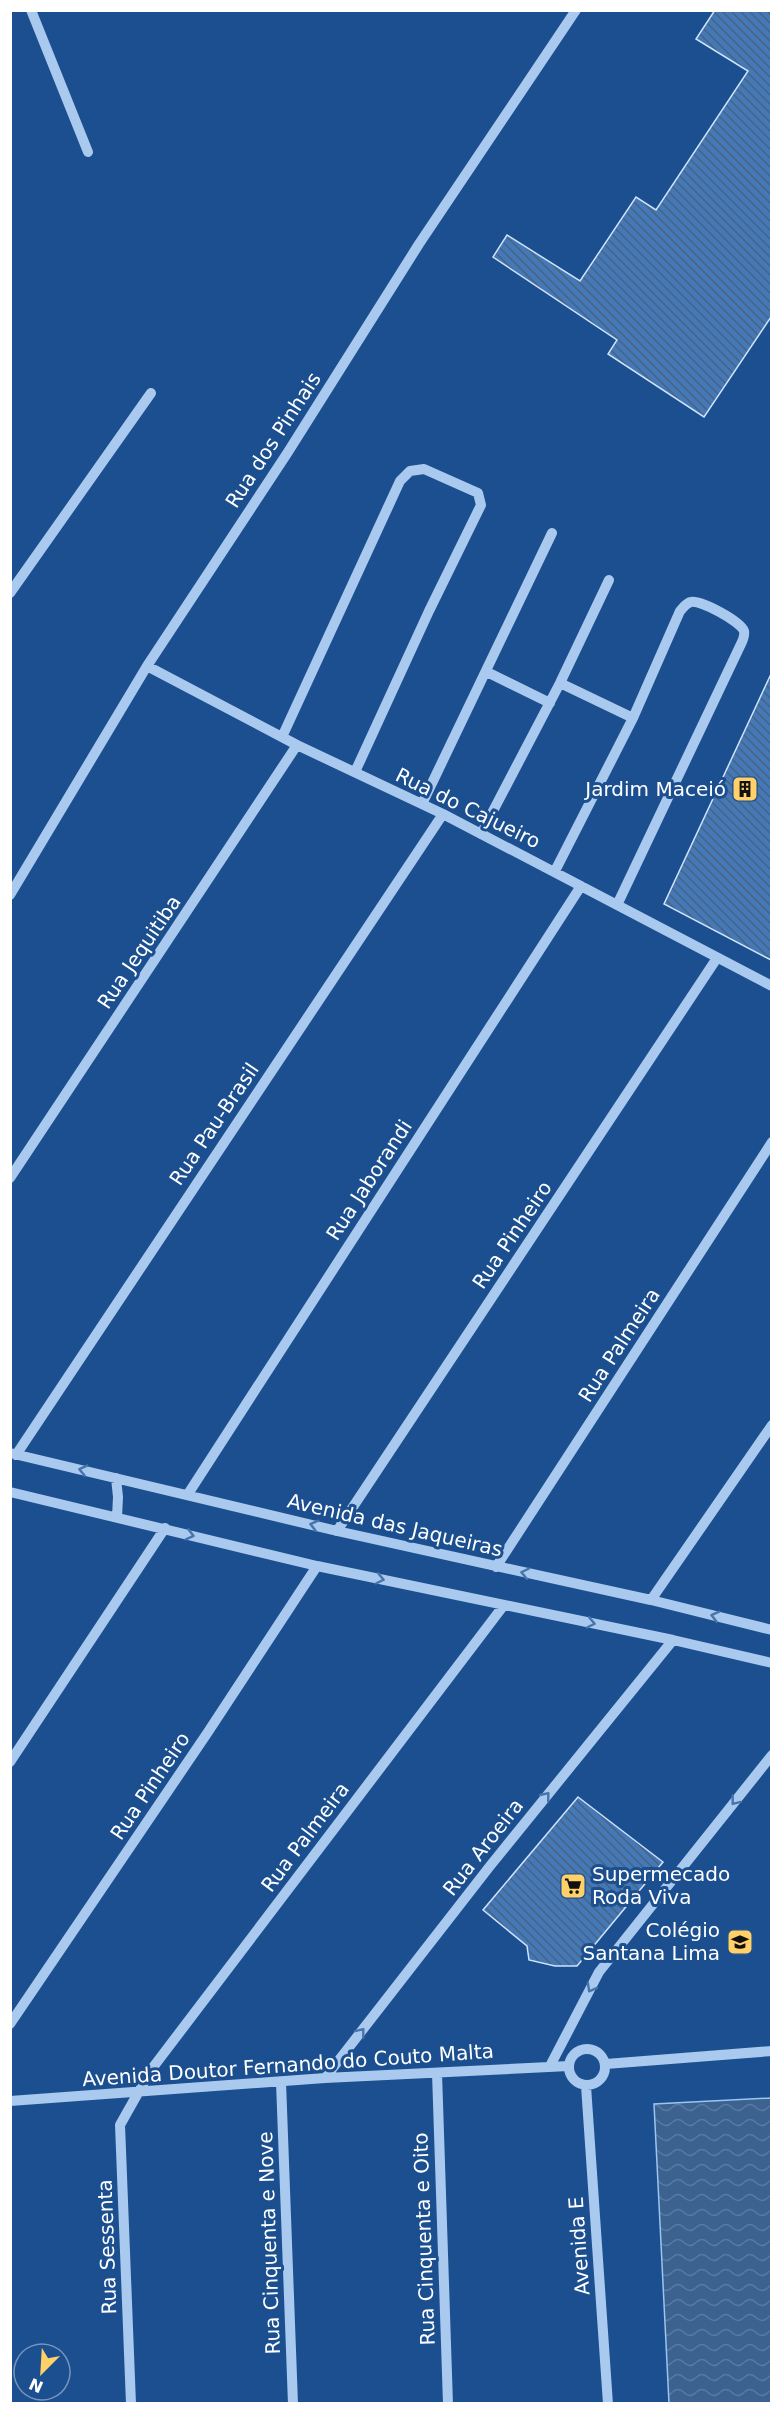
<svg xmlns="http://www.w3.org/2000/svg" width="782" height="2414" viewBox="0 0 782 2414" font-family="'DejaVu Sans',sans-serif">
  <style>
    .water { fill: url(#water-waves); stroke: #9cc4f0; stroke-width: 1.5 }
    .building { fill: url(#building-back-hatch); stroke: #cfe3fa; stroke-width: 1.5 }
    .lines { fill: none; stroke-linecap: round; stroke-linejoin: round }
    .minor { stroke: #a9c9ee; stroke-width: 10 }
    .oneway { stroke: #4674ac }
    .labels { text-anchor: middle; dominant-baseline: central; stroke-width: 6; stroke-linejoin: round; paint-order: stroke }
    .street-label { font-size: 20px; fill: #fff; stroke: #1b4f8f }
    .poi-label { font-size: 20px; fill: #fff; stroke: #1b4f8f; text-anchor: end }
  </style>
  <defs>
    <pattern id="water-waves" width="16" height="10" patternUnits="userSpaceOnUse" patternTransform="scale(1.5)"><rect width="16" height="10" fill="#3c6290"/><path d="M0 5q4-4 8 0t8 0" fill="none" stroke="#597aa1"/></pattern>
    <pattern id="building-back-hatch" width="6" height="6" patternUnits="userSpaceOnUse" patternTransform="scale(1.5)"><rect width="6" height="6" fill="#4478b7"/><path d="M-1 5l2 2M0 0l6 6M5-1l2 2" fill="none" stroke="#486282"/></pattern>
  </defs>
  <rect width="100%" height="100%" fill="#1b4f8f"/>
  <path class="water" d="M771,2098v305h-102l-15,-299z"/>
  <path class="building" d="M715,10h56v307l-67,100 -96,-63 9,-14 -124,-83 14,-22 73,46 56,-84 20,13 92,-139 -52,-32z
    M771,674v286l-107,-56z
    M578,1797l85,65 -86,104h-22l-26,-6 -2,-14 -44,-36z"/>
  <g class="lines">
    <path class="minor" d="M31,10l57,142
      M10,593l141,-200
      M147,666l150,79 146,69 329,172
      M487,672l63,31
      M560,683l73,35
      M282,737l118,-256 10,-10 14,-2 54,24 3,12 -52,106 -74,161
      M422,804l130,-271
      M481,834l79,-151 49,-103
      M555,871l78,-153 47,-107c4,-4 6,-8 11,-9 10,-2 49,19 53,29 1,5 -1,9 -3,13l-124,261
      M10,895l137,-229 141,-214 131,-208 157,-234
      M10,1178l287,-433
      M10,1453l327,78 314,69 121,30
      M16,1455l427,-641
      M116,1478l2,19 -1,20
      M10,1492l307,74 356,74 99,23
      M188,1494l393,-608
      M337,1531l380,-573
      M496,1567l276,-425
      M651,1600l121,-175
      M10,1762l155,-234
      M10,2024l198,-292 109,-166
      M569 2067a18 18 0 1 1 36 0a18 18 0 1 1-36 0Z
      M606,2064l166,-13
      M550,2066l49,-94 173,-217
      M437,2073l11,331
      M325,2078l165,-212 183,-226
      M281,2082l12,322
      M586,2086l22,318
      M10,2101l315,-23 244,-12
      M131,2404l-11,-279 31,-55 353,-465"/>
  </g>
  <defs><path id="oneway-chevron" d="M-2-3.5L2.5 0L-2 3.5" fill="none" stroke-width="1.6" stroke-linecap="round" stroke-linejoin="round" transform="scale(1.5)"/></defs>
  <g class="oneway">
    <use href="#oneway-chevron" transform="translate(83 1470) rotate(-167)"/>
    <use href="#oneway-chevron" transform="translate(314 1525) rotate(-166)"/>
    <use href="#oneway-chevron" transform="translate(190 1535) rotate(14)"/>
    <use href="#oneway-chevron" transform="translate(525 1573) rotate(-168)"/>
    <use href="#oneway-chevron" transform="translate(380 1579) rotate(12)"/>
    <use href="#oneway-chevron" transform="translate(715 1616) rotate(-166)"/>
    <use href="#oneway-chevron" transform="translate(591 1623) rotate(12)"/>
    <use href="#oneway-chevron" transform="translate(546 1796) rotate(-51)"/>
    <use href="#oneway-chevron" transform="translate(735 1801) rotate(128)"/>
    <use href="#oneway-chevron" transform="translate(591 1988) rotate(119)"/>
    <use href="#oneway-chevron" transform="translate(361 2032) rotate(-52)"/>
  </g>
  <defs>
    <g id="building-square" transform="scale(1.35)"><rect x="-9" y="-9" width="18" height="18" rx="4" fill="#ffd166" stroke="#1b4f8f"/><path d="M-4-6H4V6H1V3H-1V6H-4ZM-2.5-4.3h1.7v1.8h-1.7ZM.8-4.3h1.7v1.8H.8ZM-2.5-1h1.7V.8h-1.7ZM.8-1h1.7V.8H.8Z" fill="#111"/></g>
    <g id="supermarket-square" transform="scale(1.35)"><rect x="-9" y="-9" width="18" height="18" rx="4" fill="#ffd166" stroke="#1b4f8f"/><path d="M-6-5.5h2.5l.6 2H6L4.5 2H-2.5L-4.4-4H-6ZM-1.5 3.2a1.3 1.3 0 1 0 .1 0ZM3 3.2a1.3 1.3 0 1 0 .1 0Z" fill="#111"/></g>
    <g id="school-square" transform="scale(1.35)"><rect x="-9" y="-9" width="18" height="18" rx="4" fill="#ffd166" stroke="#1b4f8f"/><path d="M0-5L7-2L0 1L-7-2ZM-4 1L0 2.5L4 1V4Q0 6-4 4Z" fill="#111"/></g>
  </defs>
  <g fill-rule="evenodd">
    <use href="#building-square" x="745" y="789"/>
    <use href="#supermarket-square" x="573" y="1886"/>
    <use href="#school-square" x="740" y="1942"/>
  </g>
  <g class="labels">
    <g class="street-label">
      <text transform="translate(273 440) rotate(-57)">Rua dos Pinhais</text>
      <text transform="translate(468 808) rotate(26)">Rua do Cajueiro</text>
      <text transform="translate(139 952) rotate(-56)">Rua Jequitiba</text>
      <text transform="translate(214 1124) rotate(-56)">Rua Pau-Brasil</text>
      <text transform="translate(369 1180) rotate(-57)">Rua Jaborandi</text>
      <text transform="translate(512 1235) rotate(-56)">Rua Pinheiro</text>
      <text transform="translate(619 1345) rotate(-57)">Rua Palmeira</text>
      <text transform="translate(395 1525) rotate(13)">Avenida das Jaqueiras</text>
      <text transform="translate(150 1786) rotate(-56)">Rua Pinheiro</text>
      <text transform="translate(305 1837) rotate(-53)">Rua Palmeira</text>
      <text transform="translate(483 1847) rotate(-52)">Rua Aroeira</text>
      <text transform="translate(288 2065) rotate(-4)">Avenida Doutor Fernando do Couto Malta</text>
      <text transform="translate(424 2239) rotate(-92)">Rua Cinquenta e Oito</text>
      <text transform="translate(269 2243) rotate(-92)">Rua Cinquenta e Nove</text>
      <text transform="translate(579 2246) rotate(-94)">Avenida E</text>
      <text transform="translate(107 2247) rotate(-92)">Rua Sessenta</text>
    </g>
    <g class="poi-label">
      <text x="726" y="789">Jardim Maceió</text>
      <text x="592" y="1874" text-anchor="start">Supermecado<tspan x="592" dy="23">Roda Viva</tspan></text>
      <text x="720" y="1930">Colégio<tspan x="720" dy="23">Santana Lima</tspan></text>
    </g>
  </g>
  <rect width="782" height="2414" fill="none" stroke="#ffffff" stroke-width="24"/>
  <g transform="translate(42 2372) rotate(204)"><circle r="28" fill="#1b4f8f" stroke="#7695bc" stroke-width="1.5"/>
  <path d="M0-4.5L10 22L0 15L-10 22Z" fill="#ffd166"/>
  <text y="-9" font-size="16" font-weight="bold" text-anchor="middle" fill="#ffffff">N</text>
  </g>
</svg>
